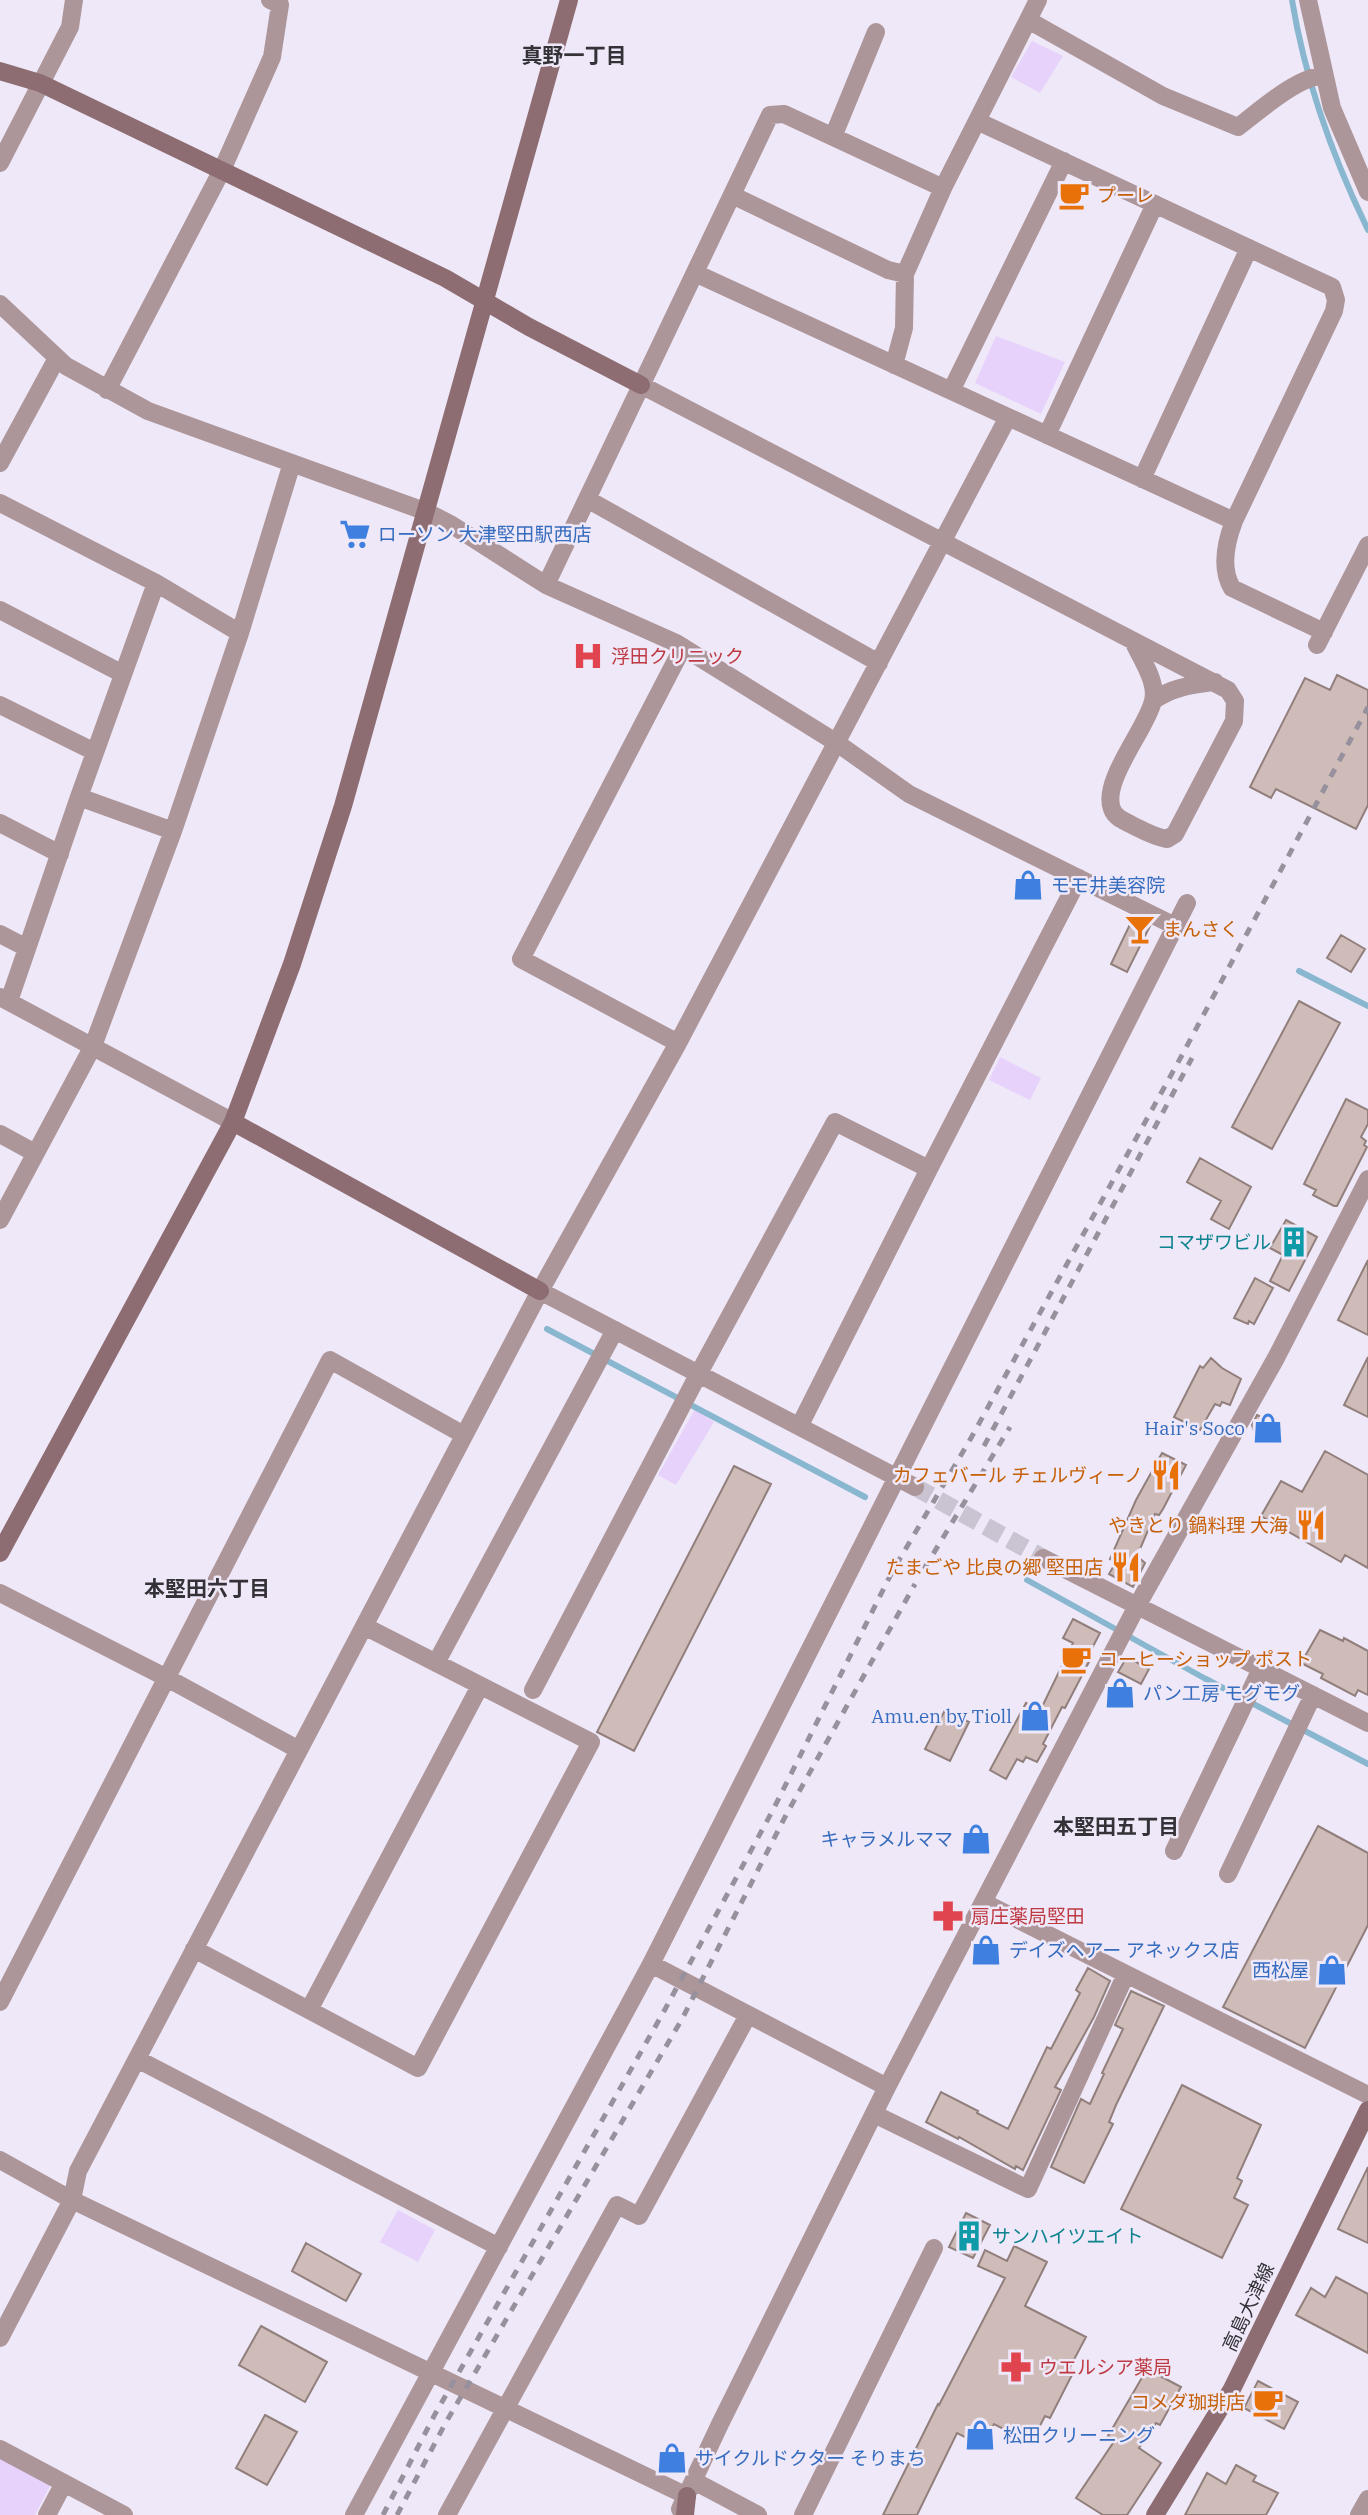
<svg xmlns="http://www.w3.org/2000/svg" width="1368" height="2515" viewBox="0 0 1368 2515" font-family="'IBM Plex Serif','Noto Sans JP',serif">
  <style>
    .green { fill: #e7d2fc }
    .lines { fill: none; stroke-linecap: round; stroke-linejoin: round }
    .stream { stroke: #89b7d0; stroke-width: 6 }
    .building { fill: #cfbcb8; stroke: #917f7c; stroke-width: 2 }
    .street-tunnel { stroke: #cac3d1; stroke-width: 18; stroke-dasharray: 18 9; stroke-linecap: butt }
    .street { stroke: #ad9699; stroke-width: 18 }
    .secondary { stroke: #8d6d72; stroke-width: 18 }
    .rail { stroke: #97919d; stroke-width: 5; stroke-dasharray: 9 9; stroke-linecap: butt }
    .labels { text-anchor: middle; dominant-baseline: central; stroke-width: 5; stroke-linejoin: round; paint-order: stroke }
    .food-label { font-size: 19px; fill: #c56008; stroke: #efe8f8; text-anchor: end }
    .shop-label { font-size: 19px; fill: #366cbe; stroke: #efe8f8; text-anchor: start }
    .health-label { font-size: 19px; fill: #be3a42; stroke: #efe8f8; text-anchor: start }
    .culture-label { font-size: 19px; fill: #0d838f; stroke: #efe8f8; text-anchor: end }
    .street-label { font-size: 19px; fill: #343137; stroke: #efe8f8 }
    .neighbourhood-label { font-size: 21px; font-weight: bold; fill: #343137; stroke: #efe8f8 }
  </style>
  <rect width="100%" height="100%" fill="#efe8f8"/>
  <path class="green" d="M1032,41l31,15 -23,37 -29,-16z
    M996,336l69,26 -24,52 -66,-31z
    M1000,1057l41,21 -11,22 -41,-20z
    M695,1409l19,13 -38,63 -18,-10z
    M398,2210l37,20 -17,32 -38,-20z
    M0,2458l51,26 -16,31h-35z"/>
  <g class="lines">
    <path class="stream" d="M1292,0c13,79 41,158 76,230
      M1299,971l69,35
      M547,1329l318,168
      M1027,1580l177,98 164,86"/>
  </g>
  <path class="building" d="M1337,675l31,15v115l-12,24 -80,-40 -5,9 -21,-11 55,-109 25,12z
    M1133,918l17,8 -23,46 -16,-8z
    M1341,935l24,14 -14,23 -24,-14z
    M1299,1001l41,22 -68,126 -40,-22z
    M1346,1099l22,11v14l-7,13 5,4 -2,4 3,2 -30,59h-3l-21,-11 3,-5 -12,-6z
    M1200,1158l51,29 -22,42 -18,-10 10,-18 -34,-19z
    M1286,1220l31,17 -28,54 -19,-10 13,-26 -13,-7z
    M1368,1260v75l-30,-15z
    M1255,1278l18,10 -19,36 -5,-3 -1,3 -14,-6z
    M1368,1357v60l-24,-12z
    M1211,1358l11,10 19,11 -11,26 -8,-3 -2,4 -5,-2 -15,26 -26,-13 26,-51 3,2z
    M1257,1415l24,12 -8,17 -18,-9 -3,-10z
    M1325,1451l43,24v93l-23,-13 -4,7 -80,-46 20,-35 21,11z
    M1162,1453l24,12 -23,44 -4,6 -4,-1 -18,42 8,7 -12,24 -24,-13 7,-12 -6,-3 26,-59z
    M734,1466l37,18 -137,267 -37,-19z
    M1073,1619l27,14 -12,23 3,2 -26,50 -3,-1 -19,37 3,2 -9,16 -11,-5 -3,5 -6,-3 -11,20 -16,-9 36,-67 14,8 33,-68 -10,-5z
    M1320,1630l23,11 1,-3 24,13v44l-10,-5 -3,6 -34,-18 2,-4 -22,-11z
    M1127,1657l22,12 -8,15 -23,-12z
    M945,1710l24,12 -19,39 -25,-12z
    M1318,1826l50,27v72l-63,123 -82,-41z
    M1088,1968l22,13 -16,36 -39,70 6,3 -38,80 -7,-4 -1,3 -56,-32 -1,2 -32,-17 15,-30 37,19 -1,2 31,16 39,-82 4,2 29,-56 -4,-3z
    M1131,1991l33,15 -48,99 -7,17 4,2 -29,59 -33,-16 30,-68 9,5 14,-30 -2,-1 21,-44 -8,-4z
    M1182,2085l79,40 -24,53 5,3 -8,17 14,7 -26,53 -101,-49z
    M1368,2167v76l-30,-14z
    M966,2213l24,12 -17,33 -24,-11z
    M306,2243l55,31 -15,27 -54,-30z
    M1014,2246l33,16 -22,44 61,31 -17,32 5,2 -24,47 -5,-2 -14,27 -37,-19 -11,22 -26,-13 -40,82h-34l55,-111 1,1 66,-127 -27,-12 7,-16 22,11z
    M1336,2277l32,17v59l-72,-38 15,-27 14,9z
    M261,2326l66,36 -22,40 -66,-37z
    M1147,2369l34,18 -21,38 -4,-2 -17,25 22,15 -34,52h-24l-27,-17 39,-58 -7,-4z
    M1258,2381l40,21 -14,27 -40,-21z
    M265,2415l32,17 -30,53 -31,-17z
    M1236,2465l20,11 -3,5 25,12 -12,22h-81l22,-42 19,11z"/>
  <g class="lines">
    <path class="street-tunnel" d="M915,1487l128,71"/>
    <path class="street" d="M1038,0l-10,20 135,76 75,31c20,-15 60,-51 85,-51
      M1308,0l24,108 36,84
      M977,121l355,166 4,13 -2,11 -100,210c-8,21 -14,47 -2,67l92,44
      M833,137l43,-105
      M0,163l70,-136 4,-27
      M732,195l156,75 17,4 38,-86 85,-168
      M695,273l539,248
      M0,304l66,62 82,45 279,101 25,13 94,60 130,58 161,100 72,51 266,132
      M894,365l10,-37 1,-54
      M641,385l587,305 7,11 -1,20 -59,113 -8,5c-13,-2 -23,-8 -35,-14 -7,-4 -17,-7 -20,-16 -11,-28 35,-81 41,-108 5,-19 -13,-44 -20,-60
      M107,390l115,-220 50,-113 8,-52 -10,-5
      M951,391l113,-230
      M1047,435l108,-231
      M0,463l57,-105
      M1142,479l107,-231
      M587,499l292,164
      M0,503l156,80 84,50
      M546,585l224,-470 14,-1 159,74
      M0,610l123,64
      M1317,645l51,-100
      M1153,701c19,-14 39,-16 62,-19
      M0,705l95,47
      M79,797l94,34
      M0,823l60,31
      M0,934l27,14
      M0,997l233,125
      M9,1001l70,-204 77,-214
      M678,1043l-157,-84 162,-312
      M0,1134l35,19
      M0,1220l93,-174 80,-215 67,-198 52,-170
      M540,1291l375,196
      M800,1425l129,-256 150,-291
      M1043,1558l325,165
      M0,1593l167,85 132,72
      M436,1663l179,-333
      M533,1690l166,-317 136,-251 94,47
      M1174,1851l87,-182
      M1228,1874l85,-179
      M983,1902l143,72
      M194,1949l224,119 173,-326 -227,-116
      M651,1964l236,123
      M0,2002l330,-642 134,75
      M309,2010l171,-324
      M137,2059l362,188
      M874,2114l154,75 98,-215 242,121
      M0,2160l72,40 615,296
      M0,2338l72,-138 6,-29 462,-880 138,-248 330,-626
      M0,2449l124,66
      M694,2481l64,34
      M680,2509l40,-85 167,-337 250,-481 139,-248 92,-179
      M47,2515l17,-32
      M354,2515l297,-551 536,-1061
      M447,2515l170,-310 22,11 109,-201
      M803,2515l131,-267
      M1359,2515l9,-16"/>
    <path class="secondary" d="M0,71l40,12 405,195 84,49 112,58
      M233,1122l307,169
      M0,1553l233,-431 59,-158 51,-158 226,-806
      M685,2515l2,-19
      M1155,2515l77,-126 136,-279"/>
    <path class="rail" d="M984,1446l208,-388
      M924,1569l86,-142
      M383,2515l51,-99 229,-403 111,-205 118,-236 79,-134 210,-381 187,-350
      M397,2515l48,-91 237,-405 104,-204 129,-231"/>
  </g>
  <defs>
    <g id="cafe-bare" transform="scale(2.415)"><path d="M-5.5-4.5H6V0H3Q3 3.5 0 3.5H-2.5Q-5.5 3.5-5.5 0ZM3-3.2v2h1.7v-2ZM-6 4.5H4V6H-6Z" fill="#e8710a" stroke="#efe8f8" stroke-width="2.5" paint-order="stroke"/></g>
    <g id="supermarket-bare" transform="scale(2.415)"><path d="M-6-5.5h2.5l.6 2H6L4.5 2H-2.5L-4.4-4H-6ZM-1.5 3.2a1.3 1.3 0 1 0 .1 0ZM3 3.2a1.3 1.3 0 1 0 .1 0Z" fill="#3f7fe0" stroke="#efe8f8" stroke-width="2.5" paint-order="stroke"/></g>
    <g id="hospital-bare" transform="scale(2.415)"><path d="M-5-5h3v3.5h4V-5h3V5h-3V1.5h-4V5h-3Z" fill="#e0444e" stroke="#efe8f8" stroke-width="2.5" paint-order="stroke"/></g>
    <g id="shop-bare" transform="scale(2.415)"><path d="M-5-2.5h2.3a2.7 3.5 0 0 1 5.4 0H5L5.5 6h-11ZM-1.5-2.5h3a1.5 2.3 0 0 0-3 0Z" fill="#3f7fe0" stroke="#efe8f8" stroke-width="2.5" paint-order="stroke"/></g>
    <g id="bar-bare" transform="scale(2.415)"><path d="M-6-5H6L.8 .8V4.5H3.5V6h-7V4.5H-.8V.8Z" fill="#e8710a" stroke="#efe8f8" stroke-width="2.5" paint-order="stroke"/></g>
    <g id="building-bare" transform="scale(2.415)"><path d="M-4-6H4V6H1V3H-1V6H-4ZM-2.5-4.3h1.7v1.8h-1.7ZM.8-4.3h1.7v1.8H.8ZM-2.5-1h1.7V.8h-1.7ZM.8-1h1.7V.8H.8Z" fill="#0f9aa8" stroke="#efe8f8" stroke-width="2.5" paint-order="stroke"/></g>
    <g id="restaurant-bare" transform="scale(2.415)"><path d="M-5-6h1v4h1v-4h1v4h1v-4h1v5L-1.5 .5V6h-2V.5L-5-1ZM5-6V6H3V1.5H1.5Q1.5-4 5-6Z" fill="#e8710a" stroke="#efe8f8" stroke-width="2.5" paint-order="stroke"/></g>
    <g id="pharmacy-bare" transform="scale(2.415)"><path d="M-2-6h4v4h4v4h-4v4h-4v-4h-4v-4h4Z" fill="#e0444e" stroke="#efe8f8" stroke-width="2.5" paint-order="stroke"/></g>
  </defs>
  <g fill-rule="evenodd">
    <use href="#cafe-bare" x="1074" y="195"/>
    <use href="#supermarket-bare" x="355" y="534"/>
    <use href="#hospital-bare" x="588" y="656"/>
    <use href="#shop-bare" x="1028" y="885"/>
    <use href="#bar-bare" x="1140" y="929"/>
    <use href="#building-bare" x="1294" y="1242"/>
    <use href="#shop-bare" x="1268" y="1428"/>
    <use href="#restaurant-bare" x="1166" y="1475"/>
    <use href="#restaurant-bare" x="1311" y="1525"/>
    <use href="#restaurant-bare" x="1126" y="1567"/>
    <use href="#cafe-bare" x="1076" y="1659"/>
    <use href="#shop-bare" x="1120" y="1693"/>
    <use href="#shop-bare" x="1035" y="1716"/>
    <use href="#shop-bare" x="976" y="1839"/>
    <use href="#pharmacy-bare" x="948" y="1916"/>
    <use href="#shop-bare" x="986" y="1950"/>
    <use href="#shop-bare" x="1332" y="1970"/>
    <use href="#building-bare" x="969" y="2236"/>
    <use href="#pharmacy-bare" x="1016" y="2367"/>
    <use href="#cafe-bare" x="1268" y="2402"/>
    <use href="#shop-bare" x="980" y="2435"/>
    <use href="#shop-bare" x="672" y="2458"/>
  </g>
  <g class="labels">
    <g class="food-label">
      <text x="1097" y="195" text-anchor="start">プーレ</text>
      <text x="1163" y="929" text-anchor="start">まんさく</text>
      <text x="1143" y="1475">カフェバール チェルヴィーノ</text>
      <text x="1288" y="1525">やきとり 鍋料理 大海</text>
      <text x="1103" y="1567">たまごや 比良の郷 堅田店</text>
      <text x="1099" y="1659" text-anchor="start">コーヒーショップ ポスト</text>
      <text x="1245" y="2402">コメダ珈琲店</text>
    </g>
    <g class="shop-label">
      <text x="378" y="534">ローソン 大津堅田駅西店</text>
      <text x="1051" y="885">モモ井美容院</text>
      <text x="1245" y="1428" text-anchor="end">Hair's Soco</text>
      <text x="1143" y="1693">パン工房 モグモグ</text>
      <text x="1012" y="1716" text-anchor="end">Amu.en by Tioll</text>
      <text x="953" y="1839" text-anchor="end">キャラメルママ</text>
      <text x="1009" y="1950">デイズヘアー アネックス店</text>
      <text x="1309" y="1970" text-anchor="end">西松屋</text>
      <text x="1003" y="2435">松田クリーニング</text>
      <text x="695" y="2458">サイクルドクター そりまち</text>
    </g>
    <g class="health-label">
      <text x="611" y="656">浮田クリニック</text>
      <text x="971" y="1916">扇庄薬局堅田</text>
      <text x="1039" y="2367">ウエルシア薬局</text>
    </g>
    <g class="culture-label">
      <text x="1271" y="1242">コマザワビル</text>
      <text x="992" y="2236" text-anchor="start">サンハイツエイト</text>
    </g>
    <g class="street-label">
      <text transform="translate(1248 2307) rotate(-65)">高島大津線</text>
    </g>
    <g class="neighbourhood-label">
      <text x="574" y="55">真野一丁目</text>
      <text x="207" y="1588">本堅田六丁目</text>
      <text x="1116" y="1826">本堅田五丁目</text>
    </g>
  </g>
</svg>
